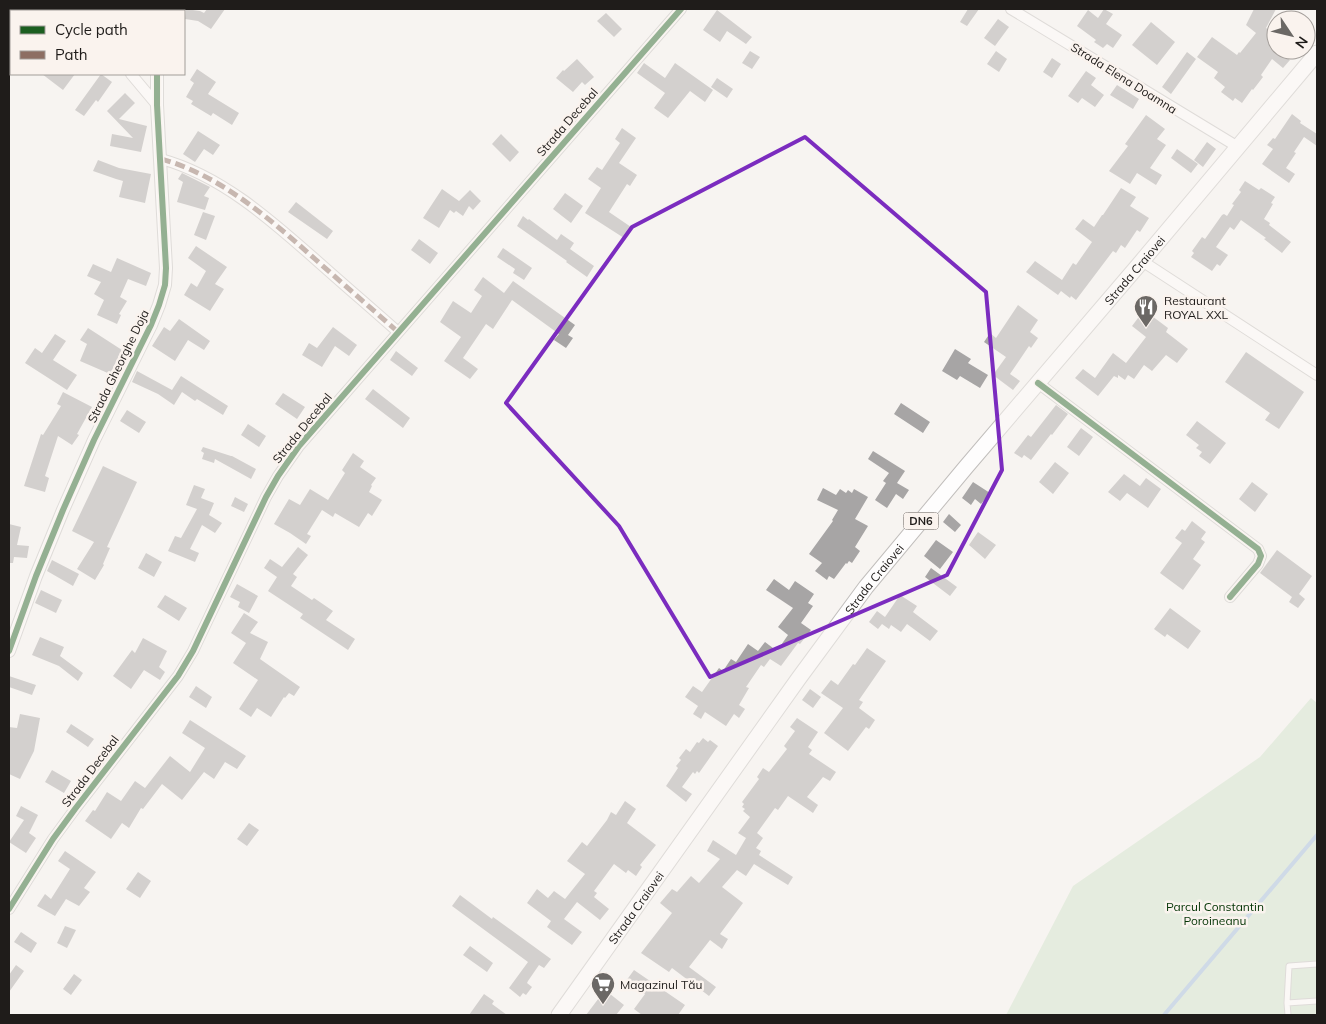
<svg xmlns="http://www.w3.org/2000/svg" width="1326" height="1024" viewBox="0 0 1326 1024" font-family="Mulish,sans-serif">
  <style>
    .green { fill: #cfe2cb }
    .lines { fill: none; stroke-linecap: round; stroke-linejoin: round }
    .stream { stroke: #9dbbdb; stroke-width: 4 }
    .building { fill: #a7a5a5 }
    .service-casing { stroke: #c1bebc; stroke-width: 7 }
    .minor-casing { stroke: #c1bebc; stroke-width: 12 }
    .tertiary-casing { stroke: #c1bebc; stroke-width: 14 }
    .primary-casing { stroke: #c1bebc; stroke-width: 17 }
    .service { stroke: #fefdfd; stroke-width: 5 }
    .minor { stroke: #fefdfd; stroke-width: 10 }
    .tertiary { stroke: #fefdfd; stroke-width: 12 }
    .primary { stroke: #fefdfd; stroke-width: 15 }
    .quiet { stroke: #8d6e63; stroke-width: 5; stroke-dasharray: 10 5; stroke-linecap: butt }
    .cycleway-casing { stroke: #faf3ee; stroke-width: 9 }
    .cycleway { stroke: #1b5e20; stroke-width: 6 }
    .marked { fill: none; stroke: #7b2cbf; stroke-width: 4; stroke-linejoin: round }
    .labels { text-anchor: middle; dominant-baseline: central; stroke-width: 5; stroke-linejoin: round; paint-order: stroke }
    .shield { fill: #faf3ee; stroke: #615c5a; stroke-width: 1 }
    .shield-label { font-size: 11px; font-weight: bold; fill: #1f1c1a }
    .street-label { font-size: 12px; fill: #1f1c1a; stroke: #faf3ee }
    .poi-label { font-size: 12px; fill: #1f1c1a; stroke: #faf3ee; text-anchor: start }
    .park-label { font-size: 12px; fill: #043505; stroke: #faf3ee }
  </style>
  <rect width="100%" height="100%" fill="#f7f4f1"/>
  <path class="green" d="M1311,698l6,5v312h-311l67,-129 187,-129z"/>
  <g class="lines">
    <path class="stream" d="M1164,1015l153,-180"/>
  </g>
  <path class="building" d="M186,9l14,2 4,2 3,-4h18l-14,20 -13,-8 -13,-2z
    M968,9h11l-12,17 -7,-4z
    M1104,9l9,5 -7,10 16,11 -9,13 -6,-4 -4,4 -9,-6 2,-2 -19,-14 11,-16 10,8z
    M1254,9h22l-10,19 10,7v15h11l-4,5 7,5 -7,8 -11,-9 -11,16 2,2 -10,13 -1,-1 -10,14 -7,-5 -2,3 -12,-9 4,-5 -11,-9 4,-6 -21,-15 15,-20 25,18 2,-3 1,1 16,-20 -10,-8z
    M717,10l35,27 -6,7 -19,-13 -7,11 -17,-12z
    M606,13l16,16 -8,8 -17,-16z
    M998,19l11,8 -14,19 -11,-8z
    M1151,22l24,20 -18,23 -25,-20z
    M750,51l10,6 -8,12 -10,-6z
    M996,51l11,8 -8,13 -12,-8z
    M1187,52l9,7 -25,35 -9,-7z
    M1052,58l9,6 -9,14 -9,-6z
    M577,59l17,18 -9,8 -3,-3 -9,10 -17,-14 7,-8 1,1z
    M644,63l21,15 10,-15 38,27 -8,12 -15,-11 -22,27 -14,-10 11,-15 -28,-20z
    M197,69l19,13 -8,12 31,19 -7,12 -19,-12 -2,3 -20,-12 2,-3 -7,-4 8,-14 -4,-3z
    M1086,71l10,7 -5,7 13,10 -9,12 -13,-9 -4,5 -10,-7z
    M42,74h33l-12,16z
    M101,74l11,8 -14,20 -2,-2 -12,16 -9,-6z
    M717,78l16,11 -6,9 -16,-11z
    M1117,85l22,14 -6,10 -23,-14z
    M125,93l10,10 -16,16 28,7 -6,26 -31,-6 2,-12 21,4 -26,-27z
    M1292,114l9,7 -1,2 17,11v12l-13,-9 -10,15 2,1 -10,15 9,6 -6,9 -27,-19 11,-15 -6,-4 6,-7 2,1z
    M1146,115l19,14 -8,10 9,6 -16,23 12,7 -6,10 -19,-12 -7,11 -21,-13 19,-25 -3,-2z
    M622,128l14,10 -17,25 18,12 -7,11 -3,-2 -18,28 22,15 -7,11 -39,-25 16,-25 -13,-9 9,-12 5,3 18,-27 -5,-4z
    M198,131l22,14 -7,10 -9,-6 -9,13 -12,-8z
    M501,134l18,18 -9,10 -18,-18z
    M1207,142l9,7 -13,18 -9,-7z
    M1177,149l21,15 -7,9 -20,-15z
    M98,160l21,8 32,6 -6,29 -26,-6 4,-16 -7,-2 -23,-8z
    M182,173l28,14 -6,9 5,2 -4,12 -28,-8 6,-20 -5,-3z
    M1245,181l14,9 2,-2 14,9 -4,6 2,1 -9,15 6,4 -1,2 22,17 -9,11 -18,-14 2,-1 -25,-18 -7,10 -4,-3 -14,20 12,8 -8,11 -3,-2 -5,7 -21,-14 3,-4 -2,-2 10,-14 3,2 17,-24 2,-1 3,2 7,-11 -2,-1 9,-12 -2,-2z
    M1121,188l15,9 -6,9 19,12 -9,14 -3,-2 -12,18 -4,-3 -5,8 -3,-2 -37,49 -5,-4 -1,2 -9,-7 -3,4 -32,-23 9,-11 27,19 11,-17 3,2 16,-23 -17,-13 8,-10 11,8 8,-12h1z
    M442,189l17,12 11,-11 11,11 -8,9 -4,-4 -6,10 -7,-5 -2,2 -4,-3 -11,18 -16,-10z
    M565,193l18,13 -12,17 -18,-14z
    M296,202l37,29 -6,8 -39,-27z
    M203,212l12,4 -9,24 -12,-5z
    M523,216l5,4 1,-1 28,21 4,-6 13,9 -4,6 24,17 -7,11 -21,-15 1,-1 -50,-35z
    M419,239l19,14 -8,11 -19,-14z
    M196,246l31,21 -12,17 9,5 -14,22 -26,-16 7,-12 6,4 9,-16 -18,-13z
    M503,248l29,20 -8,12 -11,-7 2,-4 -18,-12z
    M117,258l34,15 -5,13 -18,-7 -8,18 7,4 -8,13 2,1 -4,9 -20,-9 7,-15 -10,-6 7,-12 -14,-6 6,-12 18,8z
    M483,277l21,16 9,-12 62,44 -7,10 5,3 -7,10 -12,-8 5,-6 -47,-34 -19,29 -7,-5 -23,34 15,11 -8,10 -26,-18 17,-24 -21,-15 13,-21 18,12 11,-17 -8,-6z
    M1018,305l20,15 -8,12 8,6 -7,10 -2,-2 -19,28 10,7 -7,9 -20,-15 13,-18 -22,-15 6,-9 6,5z
    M1144,310l24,18 -2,4 22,17 -11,14 -11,-8 -14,16 -8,-6 -10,14 -6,-4 -3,5 -7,-5v3l-4,-2 -16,20 -23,-18 8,-9 12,9 18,-25 13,10 20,-26 -14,-11z
    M179,319l31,22 -6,9 -16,-10 -13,21 -23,-15 12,-19 6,4z
    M333,327l24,18 -8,11 -14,-10 -13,21 -20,-12 7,-12 8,5z
    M88,328l34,22 -12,24 -30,-13 7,-17 -7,-4z
    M55,334l11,7 -13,19 24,15 -10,15 -42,-27 10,-15 7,5z
    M955,349l16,10 -3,4 20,12 -8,13 -20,-12 -3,4 -15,-9z
    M396,351l22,17 -6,8 -22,-16z
    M1246,352l58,40 -25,37 -14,-9 5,-7 -45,-31z
    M137,371l35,19 9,-14 47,30 -5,9 -26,-16 -2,2 -13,-9 -8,13 -16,-11 -26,-12z
    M373,389l37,29 -7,10 -38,-29z
    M63,392l29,15 -15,27 2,1 -7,10 -14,-9 -13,40 4,2 -4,14 -21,-6 17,-52 2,1 18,-29 -4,-2z
    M283,393l22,14 -8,12 -22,-15z
    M901,403l29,19 -7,11 -29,-19z
    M1056,405l12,9 -16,21 -1,-1 -20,26 -7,-5 -2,3 -8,-5 14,-18 3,2z
    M127,410l19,12 -7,11 -19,-12z
    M1197,421l29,22 -16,21 -11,-8 3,-4 -6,-4 3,-3 -13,-10z
    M248,424l18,12 -7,11 -18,-12z
    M1081,428l12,9 -14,19 -12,-9z
    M203,447l28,9h1l24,13 -5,10 -36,-20 -1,4 -12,-4 2,-6 -3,-2z
    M873,451l32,20 -8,12 12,7 -6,9 -7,-5 -9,14 -12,-8 11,-17 -3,-2 6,-8 -21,-14z
    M353,453l11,8 -4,6 16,11 -5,7 1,1 -3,6 13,8 -10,16 -4,-3 -9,14 -24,-14 -2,4 -11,-7 -15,24 4,2 -5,8 -16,-11 -16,-9 15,-25 11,6 10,-16 18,11 17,-27 -3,-3z
    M1055,462l14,11 -16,21 -14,-12z
    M103,466l34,16 -30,65 3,1 -7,16 1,1 -9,15 -18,-11 17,-27 -22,-11z
    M1124,474l16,12 6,-8 15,11 -13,19 -21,-15 -7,8 -12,-9z
    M973,482l17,11 -9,11 -6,-5 -4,6 -9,-7z
    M1252,482l16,12 -13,18 -16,-13z
    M194,485l11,4 -4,9 13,5 -5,12 13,8 -7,10 -13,-8 -12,24 9,4 -4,9 -27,-11 7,-15 6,2 16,-29 -11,-4z
    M823,488l13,7 4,-6 6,4 2,-3 4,3 2,-4 14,8 -13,22 13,7 -13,21 5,4 -8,12 -3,-2 -2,3 -1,-1 -12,16 -5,-3 -2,4 -12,-9 7,-8 -13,-9 24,-33 -1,-1 6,-10 -21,-10z
    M235,497l13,7 -4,8 -13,-6z
    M949,514l12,11 -6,7 -12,-10z
    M1192,521l14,11 -5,7 4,3 -12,17 8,6 -18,25 -23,-17 22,-30 -7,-5 7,-9 3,2z
    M9,524l12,3 -4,18 12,1 -2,12 -13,-1 -1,6h-4z
    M978,532l18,13 -11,14 -16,-14z
    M936,540l17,12 -13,17 -16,-13z
    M298,547l10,8 -15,19 4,3 -6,9 21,14 2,-2 19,13 -7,9 29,19 -7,11 -48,-32 3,-4 -35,-23 9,-14 -13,-9 6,-9 12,8z
    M1277,550l35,26 -13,18 6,5 -7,9 -9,-6 3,-5 -32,-24z
    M146,553l16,9 -8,15 -16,-9z
    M52,560l27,14 -6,12 -26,-15z
    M931,568l26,19 -7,9 -25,-19z
    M774,579l15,11 6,-9 19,13 -6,9 5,3 -12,17 10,7 -11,14 -2,-1 -17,23 -11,-7 -6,8 -3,-2 -15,22 3,1 -10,17 6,4 -6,9 -5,-4 -8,12 -21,-14 -4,7 -8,-5 5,-8 -13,-9 8,-11 9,6 17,-24 4,3 8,-12 5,3 12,-18 10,7 7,-9 12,9 11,-16 -10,-8 15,-19 -27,-18z
    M237,584l21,12 -9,17 -11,-6 2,-5 -10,-5z
    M41,590l21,10 -6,13 -21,-10z
    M165,595l22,13 -8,13 -22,-14z
    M900,595l17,11 -4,6 25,19 -8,10 -23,-17 -6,8 -10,-7 -2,4 -7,-5 -4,5 -9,-7 8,-11 8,6z
    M1170,608l31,23 -13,18 -21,-15 -2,3 -11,-8z
    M244,613l14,9 -8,11 18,9 -8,17 40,28 -6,9 -5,-3 -4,5 -1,-1 -13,20 -14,-9 -6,9 -12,-8 19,-29 -25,-17 13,-20 -15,-10z
    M40,637l24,10 -4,9 23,17 -5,8 -19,-15 -27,-11z
    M143,638l24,13 -8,16 6,5 -5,8 -16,-10 -13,19 -18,-13 19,-26 3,3z
    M867,648l19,13 -27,39 4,2 -4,6 16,12 -6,9 -3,-2 -18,24 -24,-18 19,-25 -22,-15 10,-13 7,5 15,-21 2,1z
    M9,676l27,9 -4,10 -23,-8z
    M196,686l16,11 -6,11 -17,-11z
    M810,689l11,8 -8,11 -11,-8z
    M20,714l20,4 -6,33 -14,28 -11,-5v-47l8,1z
    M797,718l21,14 -10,15 4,3 -3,4 27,18 -6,9 -7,-4 -16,20 11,8 -5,8 -25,-17 -10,14 -3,-2 -18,25 6,5 -7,10 5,3 -2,4 34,22 -5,8 -34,-21 -8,12 -9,-6 -15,17 21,16 -23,31 8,5 -6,10 -12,-9 -21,27 27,20 -7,9 -37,-28 -3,4 -28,-19 31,-40 -12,-10 12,-14 5,3 14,-16 8,7 21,-24 -13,-8 6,-11 23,15 10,-17 -8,-5 12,-16 -7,-6 2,-2 -3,-2 2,-3 -2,-2 17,-23 -2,-2 6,-9 6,4 18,-23 -3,-3 11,-15 -5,-4z
    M190,720l56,36 -9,13 -12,-7 -11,17 -10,-7 -22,28 -20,-16 -19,25 -2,-1 -12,20 -7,-5 -11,16 -26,-18 8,-11 2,1 12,-19 14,9 14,-20 10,7 25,-32 20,16 15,-24 -23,-15z
    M71,724l23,15 -6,8 -22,-15z
    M703,738l5,4 2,-2 8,6 -19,27 -2,-2 -2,3 -2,-2 -11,15 10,7 -6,8 -20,-16 12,-18 -2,-2 5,-6 -2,-2 7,-9 4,3 7,-10 2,1z
    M52,770l19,11 -7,12 -19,-11z
    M625,801l11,8 -9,14 29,22 -16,20 2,2 -6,9 -8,-6 -2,3 -12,-9 -20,27 3,2 -3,4 15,12 -9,11 -23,-18 -13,17 18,13 -10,13 -25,-18 4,-6 -24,-18 10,-14 11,9 6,-7 11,8 20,-25 -18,-13 15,-19 5,4 20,-26 4,-8 5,3z
    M21,806l17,9 -9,18 7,5 -10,15 -17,-11 15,-22 -8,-4z
    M249,823l10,7 -12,16 -10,-7z
    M65,851l31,21 -12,16 6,4 -11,14 -13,-7 -11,17 -18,-10 8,-12 6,5 19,-30 -12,-8z
    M138,872l13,9 -11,17 -14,-9z
    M460,895l32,24 1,-2 58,42 -7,9 -5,-3 -11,16 -1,2 5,4 -6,8 -3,-2 -3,4 -11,-9 19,-26 -76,-56z
    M65,926l11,4 -9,18 -10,-5z
    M21,932l16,11 -6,10 -17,-11z
    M470,946l23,17 -6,9 -24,-17z
    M16,965l8,6 -15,21v-17z
    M634,970l51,35 -7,10h-36l-8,-6 11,-15 -19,-13z
    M74,974l8,6 -11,15 -8,-6z
    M605,990l19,15 -8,10h-30z
    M484,994l10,7 -2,3 15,11h-38z"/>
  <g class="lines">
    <g class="service-casing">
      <path id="service" d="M1287,1003l30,-2
        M1288,1015l-1,-12 2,-37 28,-2"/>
    </g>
    <g class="minor-casing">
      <path id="minor" d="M78,9l2,2
        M1011,9l227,138
        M131,74l26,31
        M161,159c59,16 109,60 154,100 28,25 56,49 83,73
        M1142,261l175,114
        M1038,383l220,166 3,7 -3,8 -28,33
        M9,909l44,-70 22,-30 103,-133 15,-25 73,-154 12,-21 21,-30 382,-437"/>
    </g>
    <g class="tertiary-casing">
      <path id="tertiary" d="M158,11l1,-2
        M9,651l27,-75 27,-66 31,-70 57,-115 8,-20 6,-20 1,-17 -9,-163v-31"/>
    </g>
    <g class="primary-casing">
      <g id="primary">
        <path id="s1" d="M559,1015l240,-337 67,-91 100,-120 176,-206 175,-208"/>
      </g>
    </g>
    <use href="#service" class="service"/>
    <use href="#minor" class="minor"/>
    <use href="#tertiary" class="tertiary"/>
    <use href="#primary" class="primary"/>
    <path class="quiet" d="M161,159c59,16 109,60 154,100 28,25 56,49 83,73"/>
    <g class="cycleway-casing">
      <path id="cycleway" d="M1038,383l220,166 3,7 -3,8 -28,33
        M9,651l27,-75 27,-66 31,-70 57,-115 8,-20 6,-20 1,-17 -9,-163v-31
        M9,909l44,-70 22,-30 103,-133 15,-25 73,-154 12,-21 21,-30 382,-437"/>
    </g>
    <use href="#cycleway" class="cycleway"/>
  </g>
  <path d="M0 0H1326V1024H0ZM805,137l181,155 16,178 -55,105 -237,102 -91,-151 -113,-123 126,-176z" fill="#f7f4f1" fill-opacity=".55" fill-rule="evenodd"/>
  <path class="marked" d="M805,137l181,155 16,178 -55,105 -237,102 -91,-151 -113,-123 126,-176z"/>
  <defs>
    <g id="restaurant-pin" transform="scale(1.25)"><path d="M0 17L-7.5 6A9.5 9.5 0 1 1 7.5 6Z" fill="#6b6865" stroke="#faf3ee"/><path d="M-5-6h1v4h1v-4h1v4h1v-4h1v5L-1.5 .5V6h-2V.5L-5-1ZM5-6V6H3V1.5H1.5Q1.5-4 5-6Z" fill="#fff"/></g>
    <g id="supermarket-pin" transform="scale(1.25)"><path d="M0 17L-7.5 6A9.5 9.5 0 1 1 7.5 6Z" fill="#6b6865" stroke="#faf3ee"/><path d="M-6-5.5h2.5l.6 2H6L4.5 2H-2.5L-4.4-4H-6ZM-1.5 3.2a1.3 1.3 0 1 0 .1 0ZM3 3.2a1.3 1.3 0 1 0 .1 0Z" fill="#fff"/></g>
  </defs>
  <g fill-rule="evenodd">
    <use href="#restaurant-pin" x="1146" y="307"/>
    <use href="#supermarket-pin" x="603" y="984"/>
  </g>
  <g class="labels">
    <rect class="shield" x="903.5" y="512.5" width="35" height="17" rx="4"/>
    <g class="shield-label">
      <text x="921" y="521">DN6</text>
    </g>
    <g class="street-label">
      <text transform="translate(1124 78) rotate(32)">Strada Elena Doamna</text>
      <text transform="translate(567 122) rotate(-49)">Strada Decebal</text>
      <text stroke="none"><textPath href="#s1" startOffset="942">Strada Craiovei</textPath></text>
      <text transform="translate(118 366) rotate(-64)">Strada Gheorghe Doja</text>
      <text transform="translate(302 428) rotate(-51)">Strada Decebal</text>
      <text stroke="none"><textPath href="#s1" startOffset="538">Strada Craiovei</textPath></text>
      <text transform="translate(90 771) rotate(-53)">Strada Decebal</text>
      <text stroke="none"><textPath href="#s1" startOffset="132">Strada Craiovei</textPath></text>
    </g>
    <g class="poi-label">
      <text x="1164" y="300">Restaurant<tspan x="1164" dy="14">ROYAL XXL</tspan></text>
      <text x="620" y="984">Magazinul Tău</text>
    </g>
    <g class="park-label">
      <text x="1215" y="906">Parcul Constantin<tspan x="1215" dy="14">Poroineanu</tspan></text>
    </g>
  </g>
  <rect width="1326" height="1024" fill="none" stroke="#1f1c1a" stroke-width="20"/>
  <rect x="10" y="10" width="175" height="65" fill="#faf3ee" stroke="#a29d99"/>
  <rect x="20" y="26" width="25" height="8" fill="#1b5e20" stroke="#a29d99"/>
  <text x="55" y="35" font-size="15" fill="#1f1c1a">Cycle path</text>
  <rect x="20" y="51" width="25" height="8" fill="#8d6e63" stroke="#a29d99"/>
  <text x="55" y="60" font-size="15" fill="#1f1c1a">Path</text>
  <g transform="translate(1291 35) rotate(125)"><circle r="24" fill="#faf3ee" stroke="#a29d99"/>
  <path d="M0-4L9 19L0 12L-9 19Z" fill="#6b6865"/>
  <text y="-8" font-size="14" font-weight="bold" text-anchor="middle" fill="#1f1c1a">N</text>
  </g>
</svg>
